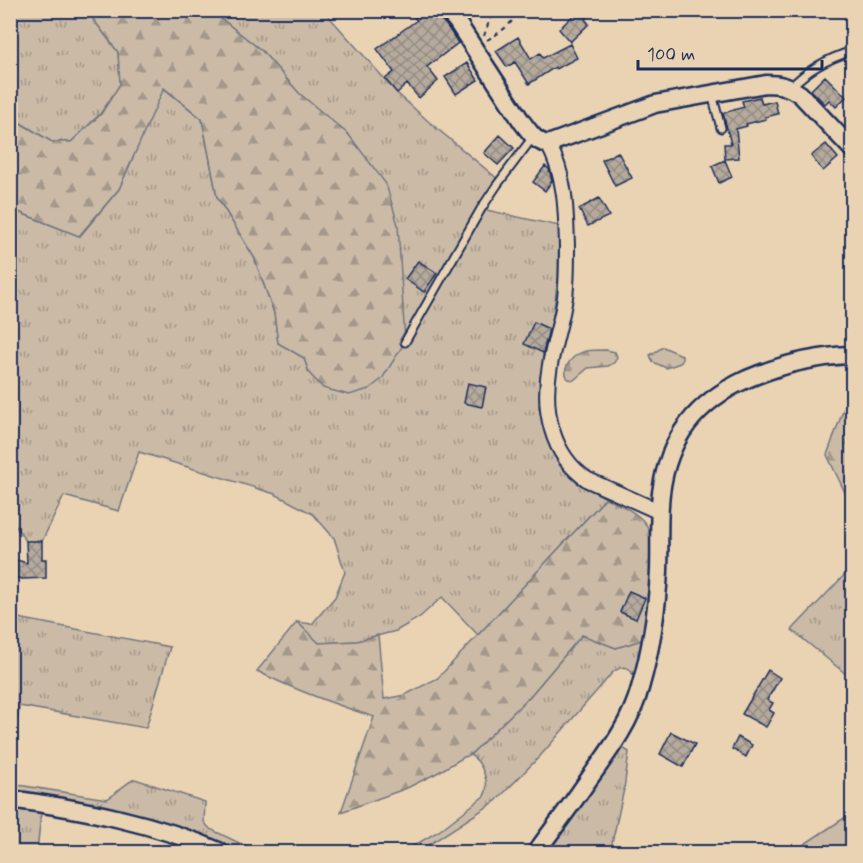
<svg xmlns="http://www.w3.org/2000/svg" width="863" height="863" viewBox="0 0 863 863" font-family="Mynerve,sans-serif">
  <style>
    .grass { fill: url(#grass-tufts); stroke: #737582; stroke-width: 1.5 }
    .forest { fill: url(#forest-firs); stroke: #737582; stroke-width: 1.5 }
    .building { fill: url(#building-cross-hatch); stroke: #1b2f5e; stroke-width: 1.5 }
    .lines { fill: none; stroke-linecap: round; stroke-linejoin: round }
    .service-casing { stroke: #1b2f5e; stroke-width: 11 }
    .minor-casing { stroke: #1b2f5e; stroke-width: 18 }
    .tertiary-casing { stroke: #1b2f5e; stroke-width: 21 }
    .path { stroke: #1b2f5e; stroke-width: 2; stroke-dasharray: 4.5 4.5; stroke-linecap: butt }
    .service { stroke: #e9d3b2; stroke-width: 7 }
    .minor { stroke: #e9d3b2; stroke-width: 14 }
    .tertiary { stroke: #e9d3b2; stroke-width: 16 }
  </style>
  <defs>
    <pattern id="grass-tufts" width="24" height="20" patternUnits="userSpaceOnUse" patternTransform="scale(1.5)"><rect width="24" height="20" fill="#cbbba6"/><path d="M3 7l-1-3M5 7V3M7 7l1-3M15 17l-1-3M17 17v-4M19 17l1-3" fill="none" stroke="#a4988a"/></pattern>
    <pattern id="forest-firs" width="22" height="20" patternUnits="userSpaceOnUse" patternTransform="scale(1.5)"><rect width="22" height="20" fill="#cbbba6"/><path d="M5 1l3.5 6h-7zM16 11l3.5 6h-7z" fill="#a4988a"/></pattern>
    <pattern id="building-cross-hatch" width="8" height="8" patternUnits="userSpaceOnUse" patternTransform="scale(1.5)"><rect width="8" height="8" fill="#b6aa9d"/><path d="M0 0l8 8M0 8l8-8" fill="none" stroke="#938b83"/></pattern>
  </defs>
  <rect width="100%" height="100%" fill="#e9d3b2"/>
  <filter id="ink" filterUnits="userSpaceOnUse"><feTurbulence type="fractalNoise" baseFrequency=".0167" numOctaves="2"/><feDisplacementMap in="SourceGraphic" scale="12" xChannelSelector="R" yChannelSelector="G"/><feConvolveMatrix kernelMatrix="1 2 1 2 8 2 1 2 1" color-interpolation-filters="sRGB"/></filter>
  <g filter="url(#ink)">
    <path class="grass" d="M10,11h77l31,41 3,32 -21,30 -29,28h-19l-41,-25z
      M215,11h109l73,82 31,28 72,60 -18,28 77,17 -1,52 -7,52 -3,5 3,1 -8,17 -4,55 7,29 14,29 17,17 29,15 -128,137 -36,-38 -22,20 -24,14 -39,10 -38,2 -22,-21 15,2 23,-27 10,-25 -11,-34 -21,-24 -38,-20 -136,-42 -20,59 -55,-15 -22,45h-16l-8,-11 -8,-15v-306l70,27 39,-47 44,-101 39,31 15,78 37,60 20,56 4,30 26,15 5,15 -10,-280 -37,-42 -44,-35z
      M852,567v112l-60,-49z
      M10,615l3,2 157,30 -24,81 -127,-22 -7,78 95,15c11,-6 16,-15 28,-20l70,23 -1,20 6,7 48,23h-17l-40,-17 -77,-22 -113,-22z
      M582,635l34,13 29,-9 -11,41c-2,-15 -11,-15 -21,-8l-72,83 -45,46 -78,51h-15l36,-21 45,-35c7,-11 -2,-35 -14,-41l60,-59z
      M621,747l8,5 -5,37 -14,63h-66z
      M10,807l31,6 -4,39h-26z
      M852,813v39h-60l2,-1z"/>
    <path class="forest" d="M87,11h128l3,5 44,35 37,42 50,42 37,49 12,41 7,117 -23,37 -13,10 -20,6 -26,-7 -14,-15 -5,-15 -26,-15 -4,-30 -20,-56 -37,-60 -15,-78 -38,-31 -45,101 -40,47 -68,-27 -1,-92 42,25h19l30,-28 19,-30 -2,-32z
      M663,347l19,8v6l-2,2 -14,5 -13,-6 -3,-7z
      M606,350l9,2 2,5 -3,6 -6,3 -20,2 -14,12 -6,-1c-8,-12 6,-25 18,-28 7,-1 14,-1 20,-1z
      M852,386v121l-25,-52z
      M606,498c14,7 29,13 39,25 15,18 4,93 0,116l-29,9 -34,-13 -52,61 -60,59 -6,2 -27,16 -30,15 -66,24 33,-95c-40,-13 -80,-27 -117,-46l40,-49 22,21 38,-2 21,-6 6,64 21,-4 33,-17z"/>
    <path class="building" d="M407,10h26l14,16 11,17 -31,24 11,14 -19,17 -12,-14 -10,9 -12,-14 9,-7 -17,-23 40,-29z
      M579,10h15l-9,9 4,5 -19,18 -11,-13z
      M518,37l13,22 9,-6 3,5 27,-14 7,14 -21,11 -1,-2 -26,17 -14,-22 -8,5 -11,-16z
      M467,63l11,17 -22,14 -11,-17z
      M825,76l21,21 -10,10 -7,-7 -4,4 -14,-14z
      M760,97l2,7 13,-3 3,13 -13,3 1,2 -20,5 1,2 -11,3 3,29 -14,1 -1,-15h7l-8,-31 21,-6 -2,-6z
      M500,135l14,13 -16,17 -14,-12z
      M826,144l12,14 -15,13 -12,-15z
      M618,152l14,26 -17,8 -13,-26z
      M725,160l7,17 -13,6 -7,-17z
      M545,166l4,3 3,12 -7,10 -12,-9z
      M599,198l10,18 -21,10 -9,-17z
      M418,261l19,12 -13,19 -19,-13z
      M534,322l15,7 -6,24 -19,-9z
      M468,383l18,4 -4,20 -18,-4z
      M26,541h16v18h4v19l-24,1 -12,-3v-18l17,5z
      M629,591l16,7 -9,21 -16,-7z
      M768,670l12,8 -13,22 6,3 -4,7 5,3 -8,14 -24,-13z
      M671,732l24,12 -12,23 -23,-13z
      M738,737l14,8 -6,12 -14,-8z"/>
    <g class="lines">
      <g class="service-casing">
        <path id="service" d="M791,87c16,-17 39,-29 61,-36
          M712,94l9,34
          M405,342l76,-133 16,-24 36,-48"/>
      </g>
      <g class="minor-casing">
        <path id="minor" d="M548,144c18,32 18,67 19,103 0,16 0,34 -2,50 -3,23 -11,45 -15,68 -8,42 0,90 38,115l72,32"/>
      </g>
      <g class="tertiary-casing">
        <path id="tertiary" d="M447,10l10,12 65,100c8,10 13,20 26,22l107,-40 111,-20c13,0 22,2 34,10l52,55
          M10,799c72,10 145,24 211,53
          M536,852c18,-24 36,-48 53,-73 21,-29 42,-57 51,-91 11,-38 17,-78 19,-117 1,-26 -1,-52 2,-78 7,-55 35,-91 86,-114 33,-14 69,-23 105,-24"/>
      </g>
      <path class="path" d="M484,36l9,-26
        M487,40c14,-8 25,-16 33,-30"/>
      <use href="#service" class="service"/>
      <use href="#minor" class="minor"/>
      <use href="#tertiary" class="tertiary"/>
    </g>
  </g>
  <rect width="863" height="863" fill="none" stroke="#e9d3b2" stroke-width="36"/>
  <rect x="18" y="18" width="827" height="827" fill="none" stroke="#1b2f5e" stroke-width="2" filter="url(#ink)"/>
  <path d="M638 60v9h184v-9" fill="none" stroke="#1b2f5e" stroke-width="3"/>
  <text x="647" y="60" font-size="18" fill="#1b2f5e" stroke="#e9d3b2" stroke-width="4.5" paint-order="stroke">100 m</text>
</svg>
